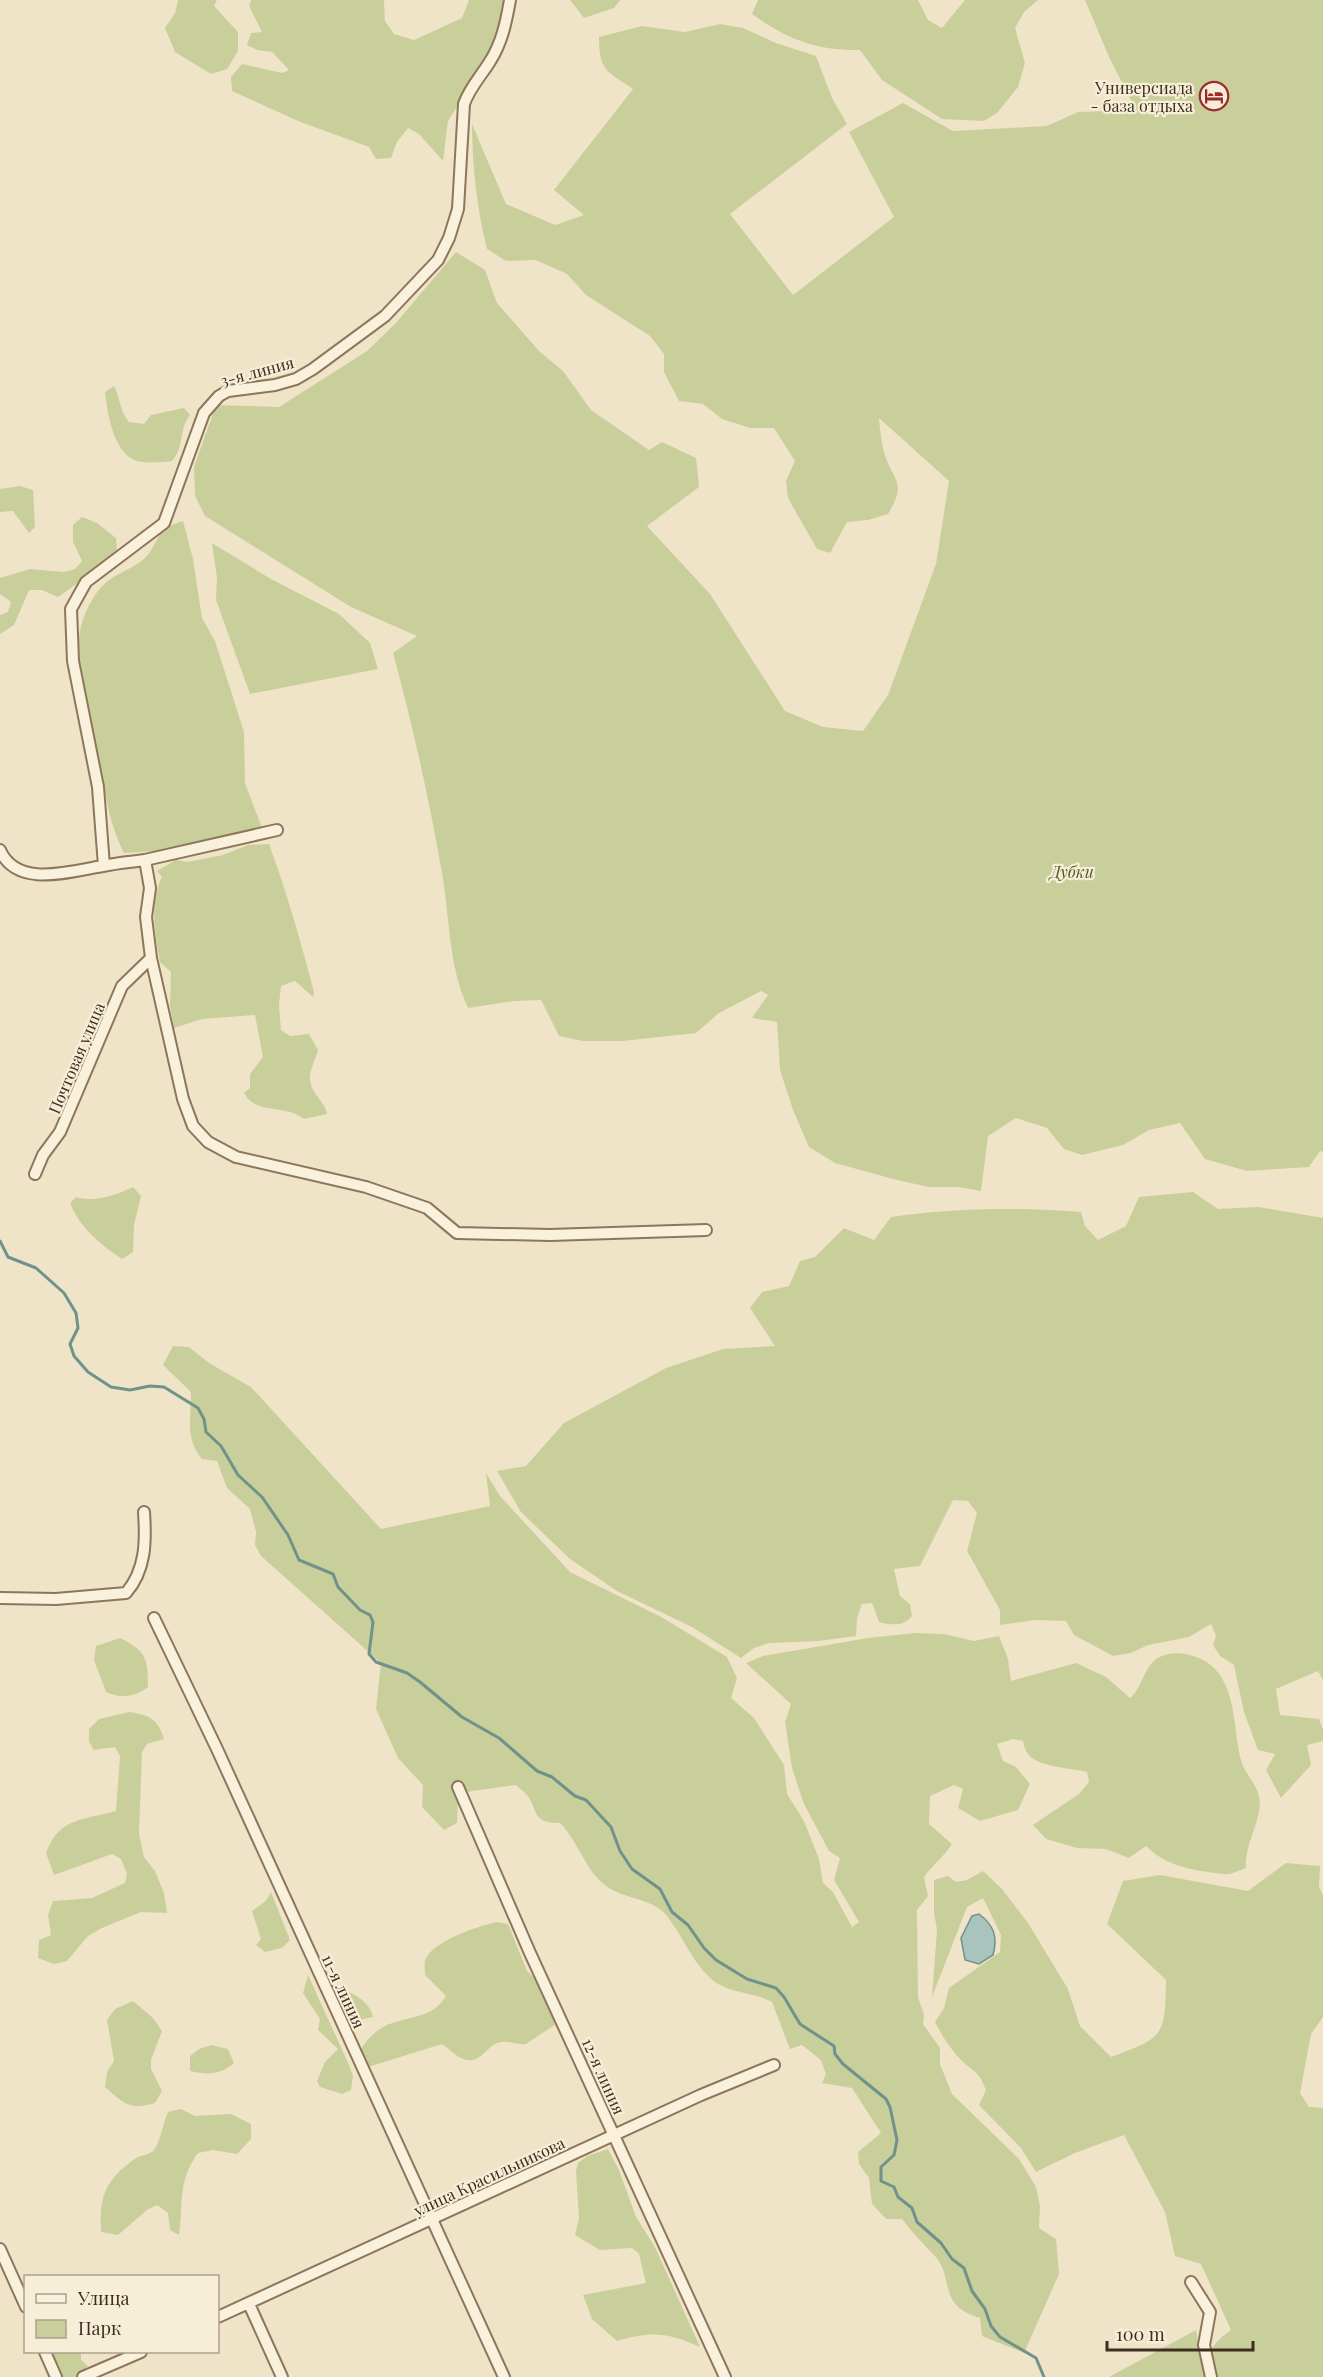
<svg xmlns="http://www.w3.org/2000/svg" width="1323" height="2377" viewBox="0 0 1323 2377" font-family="'Playfair Display',serif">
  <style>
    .green { fill: #c9cf9b }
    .water { fill: #a9c4bc; stroke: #6f938a; stroke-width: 1.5 }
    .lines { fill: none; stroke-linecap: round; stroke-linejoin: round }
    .stream { stroke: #6f938a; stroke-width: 3 }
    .street-casing { stroke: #8d765c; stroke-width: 14 }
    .street { stroke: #faf1dc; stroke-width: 10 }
    .labels { text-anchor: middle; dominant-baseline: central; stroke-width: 4.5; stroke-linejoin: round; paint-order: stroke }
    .poi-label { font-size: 16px; fill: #3d2e20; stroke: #f7eed8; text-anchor: end }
    .street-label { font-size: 16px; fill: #3d2e20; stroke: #f7eed8 }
    .park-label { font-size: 16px; font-style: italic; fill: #4d5a26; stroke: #f7eed8 }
  </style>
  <rect width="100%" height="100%" fill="#f0e4c8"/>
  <path class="green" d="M178,0h39l-3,6 24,26v19l-11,18 -16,5 -36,-22 -10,-24 10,-15z
    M251,0h133l1,21 9,13 20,6 48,-22 7,-18h35l-7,43 -49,78 -5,40 -24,-27 -11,-6 -11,14 -6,16 -15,1 -7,-12 -71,-26 -66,-30 -1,-14 11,-13 40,9 7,-3 -17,-18 -15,-2 -10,-5 4,-12 11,-1 -13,-26z
    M570,0h50l-6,8 -30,10z
    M758,0h160l10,20 14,8 23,-28h73l-14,12 -9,16 10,35 -7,24 -21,26 -13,8 -42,-2 -60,-39 -22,-30c-43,1 -74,-11 -108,-36z
    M1085,0h238v1152l-3,-1 -11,16 -62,4 -42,-12 -25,-36 -31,7 -26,15 -41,10 -18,-6 -17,-21 -31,-10 -28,18 -7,55 -23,-4h-29l-32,-7 -62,-17 -26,-16 -16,-37 -13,-40 -3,-48 -25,-4 16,-23 -7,-4 -42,22 -23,20 -73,8h-40l-24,-5 -18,-36 -27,1 -46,7c-20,-42 -18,-90 -26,-135 -13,-74 -29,-147 -49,-220l24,-17 -66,-29 -146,-91 -10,-20 -1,-29 22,-62 63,2 88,-56 28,-27 61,-72 29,18 12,33 42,48 24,20 28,39 58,40 13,-8 34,16 3,29 -52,39 63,68 75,117 38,16 40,4 25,-36 48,-131 13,-83 -70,-63c1,11 2,23 5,34 9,31 24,28 4,62l-20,6 -21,2 -17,31 -13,-4 -29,-51 -2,-17 9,-20 -21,-33h-24l-28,-9 -19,-15 -24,-3 -15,-29v-18l-14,-18 -64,-41 -19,-21 -31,-14 -30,1 -19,-12c-10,-38 -15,-85 -15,-125l34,80 49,21 29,-10 -30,-25 79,-101c-26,-18 -34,-17 -34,-52l43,-11 43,6 35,-8 23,4 33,15 40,13 16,42 15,26 -117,90 63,81 101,-78 -45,-85 54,-29 50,28 94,-5 31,-14 58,-2 -27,-53z
    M114,386c6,12 6,25 15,36l15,2 7,-9 33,-7 6,7c-12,15 -5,32 -18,46 -10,1 -29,3 -38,-1 -21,-10 -27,-48 -29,-68z
    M20,486l13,4 2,37 -6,6 -16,-22 -13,1v-23z
    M82,517l15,6 19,15 1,13 -8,10 -51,36 -16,-7h-13l-15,35 -14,9v-19l8,-3 3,-10 -11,-8v-16l30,-9 34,3 11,-3 7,-8 -9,-19v-17z
    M183,521l10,38 9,59 13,23 29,91 1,51 17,45 -107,23 -31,2c-16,-33 -17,-53 -24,-88 -11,-52 -39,-114 -8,-165 17,-28 31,-24 53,-42 9,-8 12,-24 21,-30 5,-3 11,-5 17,-7z
    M212,543l59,36 68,35 31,29 8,26 -128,25 -34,-94 1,-22z
    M269,844c18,49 32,98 45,148l-1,5 -18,-16 -14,5 -2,19 2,25 9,6 19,-2 9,16c-2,9 -9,21 -8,29 1,15 15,22 17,35l-23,5c-18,-15 -49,-4 -60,-26l6,-5v-14l13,-17 -8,-42 -53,4 -28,9 -4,-23 1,-33 -11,-10c-5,-29 -11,-57 2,-85l-5,-6 19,-11 11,2 36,-7 25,-10z
    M133,1187l8,9 -7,29 -1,27 -11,7c-22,-15 -42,-31 -52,-56l6,-6c19,6 40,-2 57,-10z
    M1193,1192l25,17 40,-2 65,11v462l-5,-9 -42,18 4,26 39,4 4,11v11l-16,4 4,20 -30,33 -15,-28 9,-16 -17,-4 -14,-38 -10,-47 -14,-9 -7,-11 3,-9 -5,-12 -22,13 -41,8 -17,8 -18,3 -39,-21 -8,-14 -30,-1 -36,5v-15l-33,-59 10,-38 -9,-12 -15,-1 -33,66 -26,3 6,27 10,8 2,12c-9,11 -20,9 -33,6l-7,-19 -10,1 -5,14 -1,18 -37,5 -50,2 -15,5 -13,10 -49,-31 -75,-36 -47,-32 -49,-47 -24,-41 29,-5 38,-43 102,-55 57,-19 52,-3 -25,-38 12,-16 27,-6 11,-25 15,-4 29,-29 30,12 17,-23c62,-9 128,-10 190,-5l4,14 13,14 28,-14 13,-29z
    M173,1346l16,1 20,16 42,24 130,142 109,-23 -4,-33 14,23 70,76 93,46 64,39 10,21 -6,20 23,20 30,47 3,29 17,27 15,38 4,24 10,9 19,35 7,-5 -25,-42 6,-22 -11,-7 -25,-47 -12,-36 -7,-46 6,-18 -45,-41 17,-7 105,-18 47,-5 29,1 30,7 25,-5 9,23 3,22 65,-18 30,14 24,21c13,-10 14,-36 32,-42 11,-4 21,-3 31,0 45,13 39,68 48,104 3,13 16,24 18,37 5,19 -15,47 -13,71 -6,2 -15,7 -22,6 -29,-3 -57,-7 -78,-28l-17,12 -23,-9 -29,-1 -31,-9 -13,-14 46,-31 10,-12 -2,-10c-15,-4 -50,-5 -59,-18 -3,-3 -4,-10 -5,-13l-10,-2 -16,5 6,17 13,6 14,17 -12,26 -38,11 -22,-13 5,-19 -9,-4 -24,11 -1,28 23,20c-8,13 -19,20 -28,33l4,19 -11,14 1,87 6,18 -1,9 17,24v16l12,30 67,65 17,28 4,19 -1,22 17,11 3,35 -35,79 -42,-17 -2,-18c-45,-13 -24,-42 -47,-64 -11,-11 -21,-22 -31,-35h-16l-14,-15 -3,-26 -10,-14 -1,-12 23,-19 -29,-45 -30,-5 4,-9 -5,-14 -19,-15 -12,4 -18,-47c-20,-11 -46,-8 -63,-25 -17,-16 -27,-42 -42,-61 -14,-18 -44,-17 -61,-30 -21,-16 -28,-45 -46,-63 -30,0 -21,-13 -33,-28 -3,-4 -8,-7 -11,-10l-50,7 -8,8 -1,23 -13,7 -22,-23 1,-22 -25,-27 -22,-49 5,-46 -120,-107 -6,-11 1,-13 -6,-23 -23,-21 -10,-27 -15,-2c-17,-19 -11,-42 -11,-67l-28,-27z
    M120,1638c26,13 28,20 28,49 -12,10 -27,12 -42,5l-12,-32 2,-14z
    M129,1712c21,3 29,7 35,27l-17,5 -5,8 -3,81 5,24 11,14 9,22 3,20 -26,-1 -39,16 -14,8 -21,25 -13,3 -16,-6 1,-18 12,-5 -3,-20 5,-14 39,-3 33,-15 2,-9 -6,-15 -9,-5 -58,21 -8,-22c13,-36 38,-33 70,-42l4,-55 -5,-9 -21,3 -5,-8v-13l10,-10z
    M1286,1863l34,3 -1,21 4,8v122l-12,17 -11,59 9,14 14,1v269h-105c-12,-27 -8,-31 13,-47l-30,-66 -26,-8 -10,-44 -41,-77 -49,18 -39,19 -15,-24 -42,-43 7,-15c-8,-20 -10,-16 -24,-29 -11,-11 -20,-25 -27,-39l9,-14 5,-20 51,-36 1,-17 -18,-37 -16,9 -35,90 5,-67 -3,-17v-33l14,-4 8,6 11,-2 16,-9 19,18 26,34 40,66 12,37 31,31c53,-20 54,-20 55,-77l-59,-56 16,-43 37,-6 88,16z
    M271,1892l19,48 -8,8 -17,4 -9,-7 5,-6 -9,-28 14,-10z
    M497,1922l11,2 19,47 11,10 15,28 3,15 -30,20c-9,1 -16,-3 -24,-2 -16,1 -21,26 -41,16 -7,-3 -12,-10 -19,-14l-74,23 -8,-16c25,-45 66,-21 86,-55l-21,-21c0,-4 -1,-11 0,-14 6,-20 54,-35 72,-39z
    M308,1975l41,90 4,11 -2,14 -9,4 -22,-7 -3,-6 8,-19 13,-13 -20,-19 2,-11 -17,-26z
    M319,1978c17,9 50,17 54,39l-28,6z
    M133,2001l20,17 9,13 -11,29v9l11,22 -7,12c-26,8 -31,0 -50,-16l2,-15 7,-11 -7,-41 8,-11z
    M211,2045l17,4 6,14c-14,12 -27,12 -44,8v-15l9,-7z
    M181,2109l14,7 36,-2 20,10v15l-14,15 -24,-4 -15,3c-21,29 -14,49 -19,82l-9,-5 -2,-17 -11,-8 -10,5 -29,25 -17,-3c-2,-36 4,-52 35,-74 5,-3 13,-3 17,-7 7,-7 10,-28 15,-39z
    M608,2149l11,21 17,47 19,30 45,100c-33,-15 -49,-16 -83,-6l-25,-22 -9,-24 63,-12 -7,-29 -7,-6 -32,2 -25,-15 4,-17 -3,-47 2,-8 9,-7z
    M1196,2330l8,47h-95z
    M45,2352h36v8l7,6 -13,11h-19z"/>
  <path class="water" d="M979,1914c15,11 19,23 14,41l-14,9 -14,-4 -4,-22 11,-22z"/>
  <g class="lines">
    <path class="stream" d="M0,1241l8,16 28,11 28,25 12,20 2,15 -8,16 4,12 14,16 23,15 19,3 20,-4 14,1 34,21 6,11 2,13 15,14 17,29 24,22 26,38 11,25 34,14 5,13 22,23 10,5 3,7 -4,32 7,8 31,11 13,9 42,35 37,21 38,33 15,6 23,19 11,4 25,27 9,24 12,18 28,20 12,23 16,13 16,23 12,12 31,19 29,9 8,9 16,27 34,22 1,8 8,10 43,35 4,8 7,33 -3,15 -13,12v14l13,6 4,10 14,11 5,14 24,21 11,16 12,9 8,23 13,18 6,17 9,11 36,21 8,19"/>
    <g class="street-casing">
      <path id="street" d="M0,850c17,39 71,21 103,16 14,-3 28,-4 42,-6l5,28 -4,29 5,41 32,141 10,27 15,16 28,15 130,30 61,21 30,25 93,2 156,-5
        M145,860l132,-30
        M104,866l-6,-79 -25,-126 -2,-52 15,-27 78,-59 40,-110 15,-17 9,-5 47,-6 21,-6 17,-10 72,-53 53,-56 11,-22 9,-29 6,-105c5,-15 16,-27 25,-41 13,-20 17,-40 21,-63
        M35,1174l8,-19 17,-23 62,-146 29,-28
        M0,1598l56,1 70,-6c20,-23 20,-52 18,-81
        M154,1618l63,131 287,628
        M458,1787l72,166 195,424
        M0,2249l26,58
        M1191,2282l19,30 -6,33 7,32
        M249,2304l33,73
        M218,2317l483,-222 73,-30
        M45,2352l11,25
        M83,2377l58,-25"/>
    </g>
    <use href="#street" class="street"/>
  </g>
  <defs>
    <g id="hotel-ring" transform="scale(1.5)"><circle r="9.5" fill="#f7eed8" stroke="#9e2a2b" stroke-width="1.5"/><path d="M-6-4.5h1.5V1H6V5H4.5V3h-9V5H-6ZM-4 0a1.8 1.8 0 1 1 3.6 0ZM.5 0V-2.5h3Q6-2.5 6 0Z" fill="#9e2a2b"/></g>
  </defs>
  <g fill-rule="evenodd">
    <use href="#hotel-ring" x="1214" y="96"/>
  </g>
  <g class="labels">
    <g class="poi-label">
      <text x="1193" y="87">Универсиада<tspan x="1193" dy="18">- база отдыха</tspan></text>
    </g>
    <g class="street-label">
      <text transform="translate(257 371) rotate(-15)">3-я линия</text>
      <text transform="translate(76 1058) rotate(-67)">Почтовая улица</text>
      <text transform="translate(344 1991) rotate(65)">11-я линия</text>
      <text transform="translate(604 2076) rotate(66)">12-я линия</text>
      <text transform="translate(489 2176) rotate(-25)">улица Красильникова</text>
    </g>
    <g class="park-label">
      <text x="1072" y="871">Дубки</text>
    </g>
  </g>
  <rect x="24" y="2275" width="195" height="78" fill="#f7eed8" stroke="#ada18e" stroke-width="1.5"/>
  <rect x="36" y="2294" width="30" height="9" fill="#faf1dc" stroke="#ada18e" stroke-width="1.5"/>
  <text x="78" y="2305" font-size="18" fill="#3d2e20">Улица</text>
  <rect x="36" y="2320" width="30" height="18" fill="#c9cf9b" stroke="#ada18e" stroke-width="1.5"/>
  <text x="78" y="2335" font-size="18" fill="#3d2e20">Парк</text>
  <path d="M1107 2341v9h146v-9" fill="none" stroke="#3d2e20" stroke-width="3"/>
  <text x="1116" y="2341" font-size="18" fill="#3d2e20" stroke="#f7eed8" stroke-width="4.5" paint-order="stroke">100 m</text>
</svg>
